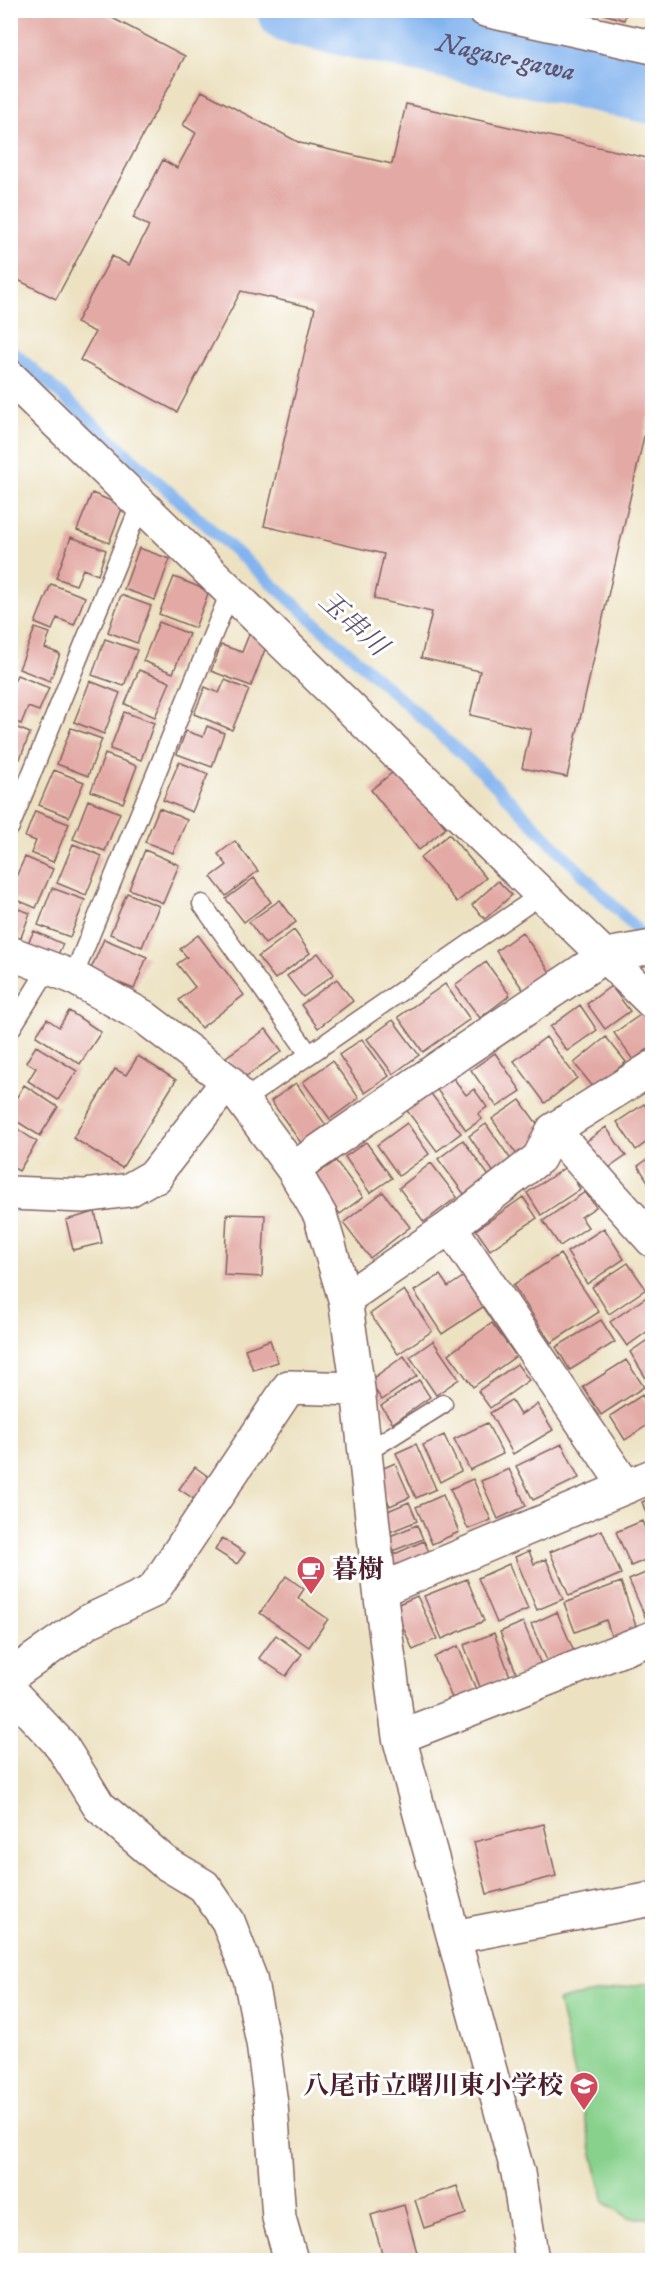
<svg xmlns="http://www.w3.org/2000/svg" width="663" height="2271" viewBox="0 0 663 2271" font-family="'IM FELL DW Pica','Noto Serif JP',serif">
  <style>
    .green { fill: #88d18d; stroke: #69785c; stroke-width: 1.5 }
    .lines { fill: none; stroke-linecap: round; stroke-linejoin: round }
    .stream { stroke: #82b3ee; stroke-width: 12 }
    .river { stroke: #82b3ee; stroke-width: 68 }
    .building { fill: #e3aaa5 }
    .service-casing { stroke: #836360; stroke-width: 21 }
    .minor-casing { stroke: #836360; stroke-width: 36 }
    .service { stroke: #fff; stroke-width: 18 }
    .minor { stroke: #fff; stroke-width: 33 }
    .labels { text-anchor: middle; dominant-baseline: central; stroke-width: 6; stroke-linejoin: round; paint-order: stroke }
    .poi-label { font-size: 26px; font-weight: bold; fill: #4a1f2b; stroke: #fff; text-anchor: start }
    .water-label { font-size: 27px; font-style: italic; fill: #5e536f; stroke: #fff }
  </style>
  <rect width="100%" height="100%" fill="#fff"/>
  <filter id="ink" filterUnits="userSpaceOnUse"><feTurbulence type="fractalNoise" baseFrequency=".0167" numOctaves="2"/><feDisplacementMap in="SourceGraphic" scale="12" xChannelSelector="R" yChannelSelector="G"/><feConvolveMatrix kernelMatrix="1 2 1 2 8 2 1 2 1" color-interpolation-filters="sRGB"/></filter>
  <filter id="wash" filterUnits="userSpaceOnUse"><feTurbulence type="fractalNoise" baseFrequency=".008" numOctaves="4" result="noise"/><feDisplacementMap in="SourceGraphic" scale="24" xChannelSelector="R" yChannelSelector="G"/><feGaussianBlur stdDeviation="1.35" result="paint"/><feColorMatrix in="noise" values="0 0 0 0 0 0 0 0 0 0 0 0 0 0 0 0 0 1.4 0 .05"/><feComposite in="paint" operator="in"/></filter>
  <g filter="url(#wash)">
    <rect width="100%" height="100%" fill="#ece1c1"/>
    <path class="green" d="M652,1982v236h-23l-25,-16 -46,-202z"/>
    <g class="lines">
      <path class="stream" d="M10,349l473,424 168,171"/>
      <path class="river" id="s1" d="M291,10l361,80"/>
    </g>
    <g id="blocks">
      <path class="building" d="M10,10h87l88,46 -129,243 -46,-23z
        M606,10h21l-3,10 -20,-6z
        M202,91l98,52 92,21 14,-60 246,55v242l-85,376 -45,-9 9,-39 -61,-14 10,-44 -59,-13 11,-46 -58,-13 10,-45 -120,-28 51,-218 -74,-17 -64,121 -97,-52 15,-28 -19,-9 36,-67 17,9 20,-39 -16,-8 30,-58 14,8 19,-35 -13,-8z
        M92,493l31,13 -14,37 -32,-13z
        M71,537l35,13 -8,25 -15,-6 -7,16 -20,-7z
        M139,548l31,11 -15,41 -31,-11z
        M174,577l35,14 -14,37 -36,-14z
        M51,584l34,13 -11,28 -17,-7 -5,12 -17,-7z
        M121,595l30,11 -14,37 -29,-11z
        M159,622l30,12 -16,39 -30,-12z
        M35,628l15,5 -5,15 15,6 -10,27 -31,-12z
        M250,632l19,7 -18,47 -40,-15 10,-26 21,7z
        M105,639l32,11 -13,36 -32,-11z
        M139,670l31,12 -15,35 -30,-13z
        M17,675l32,13 -10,23 -11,-4 -7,17 -11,-4v-30z
        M225,680l24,10 -17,40 -38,-16 11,-27 14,6z
        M90,681l30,12 -16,41 -30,-12z
        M124,712l30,11 -13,37 -31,-11z
        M10,725l20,8 -10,26 -10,-4z
        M207,726l17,7 -12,34 -35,-13 9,-23 17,6z
        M71,728l31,11 -14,37 -31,-12z
        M105,754l32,12 -14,37 -32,-12z
        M179,762l29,12 -16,38 -29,-12z
        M398,768l48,60 -27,22 -48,-60z
        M54,770l30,12 -15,35 -30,-12z
        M88,800l32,13 -15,38 -32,-12z
        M159,808l28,12 -14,33 -28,-11z
        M35,811l34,13 -16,38 -22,-9 5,-12 -11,-4z
        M449,834l37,44 -29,24 -37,-44z
        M235,841l23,30 -32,25 -15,-19 16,-12 -9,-11z
        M73,844l29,12 -16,39 -29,-12z
        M145,850l34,15 -16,38 -34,-14z
        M25,857l28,12 -17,39 -26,-11v-7z
        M254,878l17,24 -27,20 -18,-23z
        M498,881l14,14 -27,24 -13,-14z
        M52,888l33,12 -15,37 -32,-12z
        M127,893l32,13 -17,41 -32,-13z
        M280,900l16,22 -31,22 -16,-22z
        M10,906l20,7 -11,30 -9,-3z
        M294,930l16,23 -35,26 -17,-22z
        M34,931l29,13 -9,18 -29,-13z
        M522,932l28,40 -26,19 -28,-40z
        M198,935l46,60 -43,33 -22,-28 16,-13 -18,-23 10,-7 -7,-8z
        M104,939l43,18 -13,32 -44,-18z
        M318,953l16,21 -31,23 -16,-21z
        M486,962l24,33 -30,23 -25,-33z
        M337,979l16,22 -35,27 -17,-23z
        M445,984l25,35 -47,33 -25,-35z
        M611,986l19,25 -25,18 -18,-25z
        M580,1005l17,25 -30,21 -17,-24z
        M69,1011l32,21 -21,32 -44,-28 11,-17 12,8z
        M643,1013l9,13v20l-19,14 -19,-27z
        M393,1020l26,35 -26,19 -26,-35z
        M266,1029l16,22 -40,28 -16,-22z
        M546,1037l31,41 -32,25 -31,-42z
        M606,1037l20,25 -32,26 -20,-25z
        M362,1039l27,37 -24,17 -26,-38z
        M36,1046l41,25 -19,29 -30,-19 8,-13 -10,-6z
        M495,1053l26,38 -24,16 -26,-37z
        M138,1056l38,24 -54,88 -49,-30 42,-69 11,6z
        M332,1061l27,37 -29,21 -27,-37z
        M451,1075l15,20 8,-6 13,18 -9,7 4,5 -16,11 -31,-43z
        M296,1083l30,42 -25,18 -30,-42z
        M24,1085l34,22 -18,29 -30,-19v-24l7,4z
        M429,1091l32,42 -24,18 -32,-43z
        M520,1100l25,35 -28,20 -25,-36z
        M644,1104l8,12v22l-16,12 -19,-28z
        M407,1123l22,31 -30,22 -22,-31z
        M10,1124l27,18 -18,29 -9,-5z
        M486,1124l26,37 -18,12 -25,-37z
        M606,1127l20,29 -23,16 -20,-28z
        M463,1140l26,36 -25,18 -26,-35z
        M366,1142l26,36 -22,15 -25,-36z
        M652,1156v32l-14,-22z
        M336,1161l27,36 -23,17 -27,-37z
        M431,1163l26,34 -33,25 -25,-34z
        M566,1167l14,22 -39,26 -14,-22z
        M383,1192l27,35 -40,31 -27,-35z
        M585,1192l11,15 -15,10 7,10 -28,19 -17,-25z
        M523,1197l14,21 -47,32 -14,-20z
        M95,1212l7,31 -29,7 -7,-30z
        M227,1214l38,1 -3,62 -38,-2z
        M604,1228l20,31 -37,25 -20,-32z
        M560,1254l39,58 -48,31 -38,-58z
        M628,1263l18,26 -37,25 -17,-27z
        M440,1275l8,12 15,-10 20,30 -41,27 -28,-43z
        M404,1290l28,41 -34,23 -28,-40z
        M648,1296l4,6v26l-25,18 -17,-24z
        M601,1320l14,22 -45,28 -14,-23z
        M492,1323l24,33 -43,31 -24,-33z
        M652,1337v51l-22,-36z
        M270,1340l8,22 -25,8 -8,-21z
        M433,1341l26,38 -23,16 -26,-38z
        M404,1356l13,20 -35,24 -13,-19z
        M626,1360l18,27 -43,28 -18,-28z
        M517,1364l12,16 -39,28 -12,-17z
        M419,1380l11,17 -37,26 -12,-17z
        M642,1395l10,16v11l-27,18 -15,-24z
        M511,1400l9,15 17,-11 16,26 -40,24 -23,-41z
        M487,1423l16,31 -33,16 -16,-31z
        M444,1435l17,36 -21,11 -17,-37z
        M416,1444l20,45 -20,9 -20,-45z
        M562,1444l17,34 -46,22 -17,-34z
        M395,1463l15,34 -20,9 -15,-34z
        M195,1467l18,13 -16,21 -18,-12z
        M509,1469l17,37 -28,13 -17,-38z
        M473,1479l18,41 -23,9 -18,-40z
        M443,1495l16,37 -27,12 -16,-37z
        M652,1498v31l-10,-27z
        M409,1502l8,19 -32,13 -7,-19z
        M642,1521l10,23v13l-21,9 -15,-34z
        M417,1525l6,14 -33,13 -5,-14z
        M602,1530l19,44 -52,22 -19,-44z
        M222,1538l23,15 -8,11 -22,-14z
        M424,1541l6,13 -35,15 -5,-13z
        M529,1551l5,13 12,-5 17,40 -26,11 -22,-53z
        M509,1564l19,45 -31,14 -19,-45z
        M650,1571l2,6v50l-2,1 -21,-48z
        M286,1576l18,13 -6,9 30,21 -19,28 -49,-34z
        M467,1579l17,42 -42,18 -18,-43z
        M621,1582l17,50 -25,9 -7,-21 -31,12 -11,-29z
        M417,1596l20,43 -24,11 -19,-44z
        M557,1612l18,42 -26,11 -18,-41z
        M523,1622l19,45 -24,10 -18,-45z
        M494,1633l16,43 -30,11 -16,-42z
        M276,1635l26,19 -16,22 -27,-18z
        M458,1646l21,51 -23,10 -22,-50z
        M544,1824l12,52 -69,18 -13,-52z
        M457,2186l9,28 -42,14 -9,-28z
        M404,2205l15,55h-35l-13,-45z"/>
    </g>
  </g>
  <g filter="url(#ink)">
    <use href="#blocks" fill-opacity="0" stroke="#836360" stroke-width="1.5"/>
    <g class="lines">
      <g class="service-casing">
        <path id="service" d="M10,827l131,-324
          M202,904l107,150
          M73,977l158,-387
          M10,1030l39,-63
          M242,1101l300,-207
          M365,1453l78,-49"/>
      </g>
      <g class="minor-casing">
        <path id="minor" d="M485,10l167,37
          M10,377l642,625
          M10,953l63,24 71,40 84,64 65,88 27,46 25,84 13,90 22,201 19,147 119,436 14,87
          M553,1130l99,110
          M293,1169l167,-116 146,-98 46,-8
          M156,1177l-1,-2 73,-94
          M10,1193l74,3 45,-6 26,-15
          M450,1227l176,260
          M345,1299l105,-72 89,-69 14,-28 99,-62
          M380,1590l272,-114
          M10,1676l79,-55 64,-30 136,-204 69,2
          M10,1691l51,54 38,61 65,56 40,24 24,35 22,57 13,65 8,61 8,114 12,42
          M399,1737l253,-99
          M454,1937l198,-38"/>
      </g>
      <use href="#service" class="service"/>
      <use href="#minor" class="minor"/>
    </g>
  </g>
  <defs>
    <g id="cafe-pin" transform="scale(1.5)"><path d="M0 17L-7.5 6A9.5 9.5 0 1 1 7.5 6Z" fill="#d1495b" stroke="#fff"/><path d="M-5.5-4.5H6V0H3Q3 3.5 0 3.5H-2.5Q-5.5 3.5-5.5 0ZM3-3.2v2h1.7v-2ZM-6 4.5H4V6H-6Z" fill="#fff"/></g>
    <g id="school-pin" transform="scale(1.5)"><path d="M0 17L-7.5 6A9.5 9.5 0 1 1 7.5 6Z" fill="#d1495b" stroke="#fff"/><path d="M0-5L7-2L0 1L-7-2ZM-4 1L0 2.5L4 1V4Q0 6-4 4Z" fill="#fff"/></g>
  </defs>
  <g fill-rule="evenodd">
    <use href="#cafe-pin" x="311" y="1570"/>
    <use href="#school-pin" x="584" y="2086"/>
  </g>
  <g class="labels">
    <g class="poi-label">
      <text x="332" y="1570">暮樹</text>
      <text x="563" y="2086" text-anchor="end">八尾市立曙川東小学校</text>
    </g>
    <g class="water-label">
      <text stroke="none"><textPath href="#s1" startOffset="220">Nagase-gawa</textPath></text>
      <text transform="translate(353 624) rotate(42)">玉串川</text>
    </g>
  </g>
  <rect width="663" height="2271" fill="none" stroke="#fff" stroke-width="36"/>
</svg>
